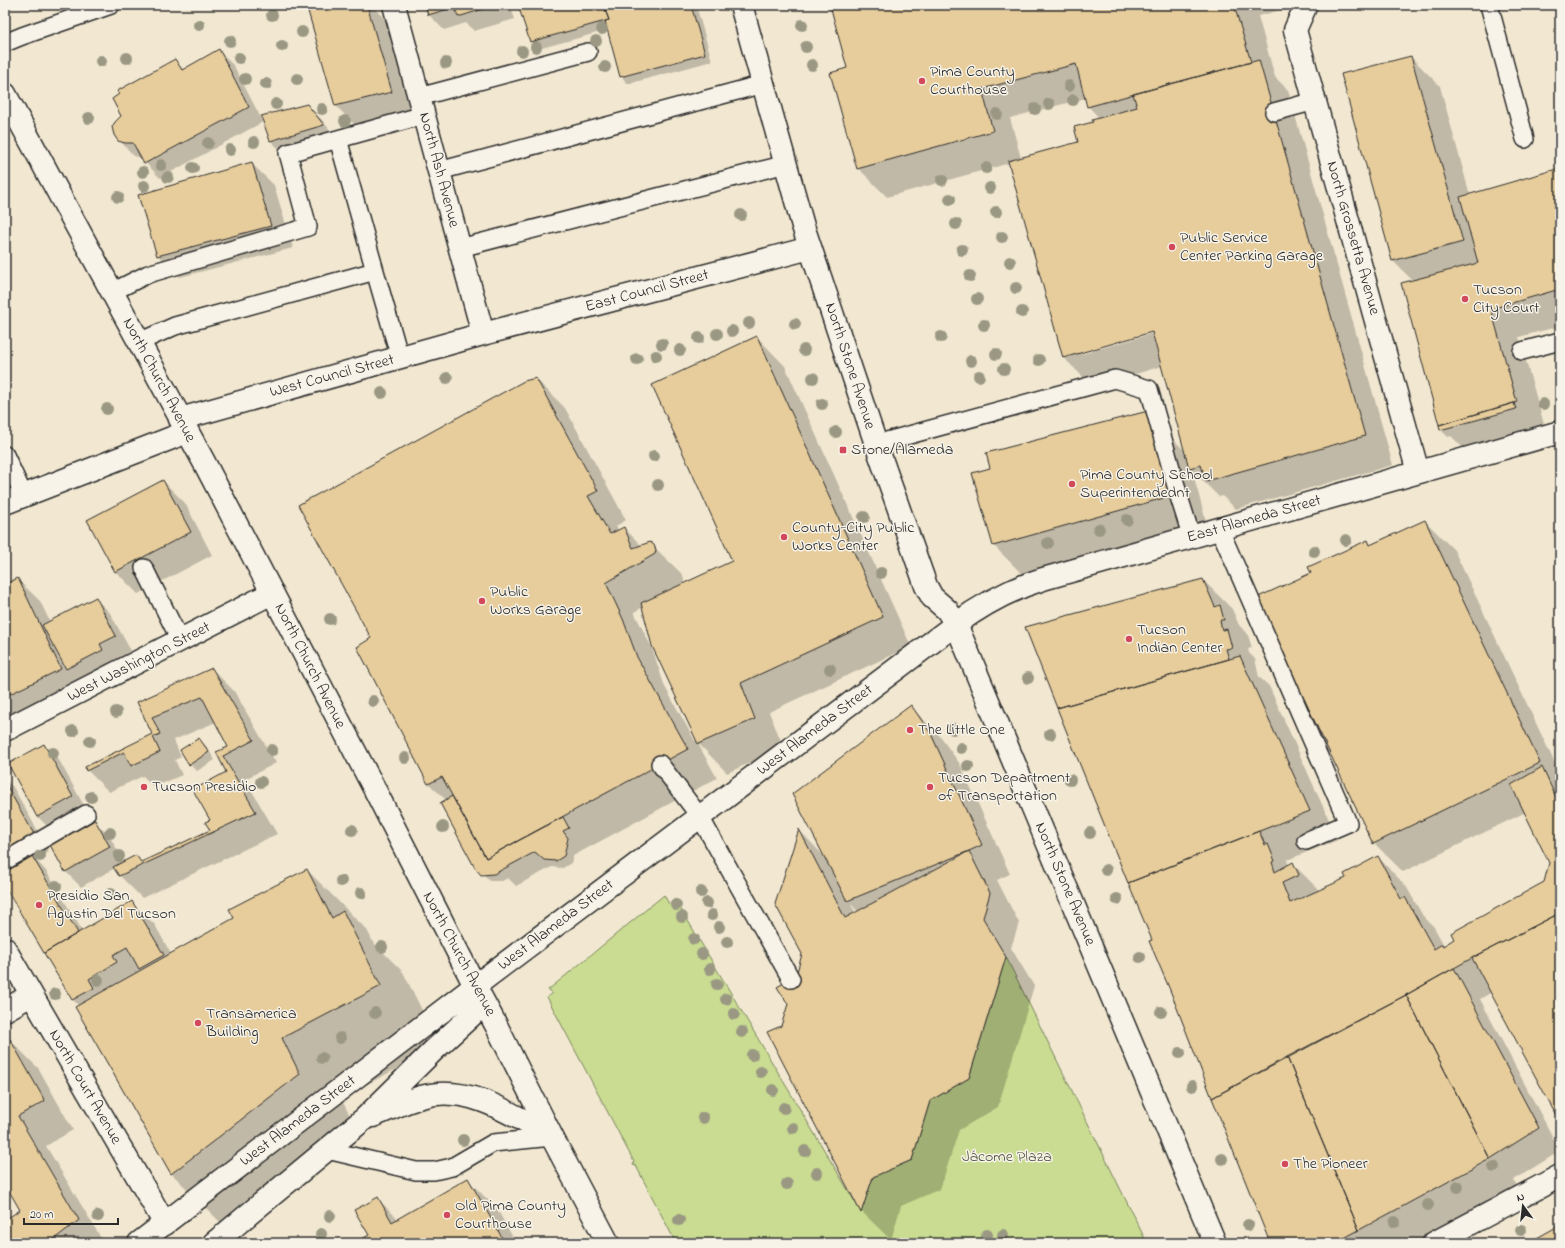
<svg xmlns="http://www.w3.org/2000/svg" width="1565" height="1248" viewBox="0 0 1565 1248" font-family="'Indie Flower',sans-serif">
  <style>
    .green { fill: #c9dc91; stroke: #7a845e }
    .shadow { fill: #0003; fill-rule: evenodd }
    .building { fill: #e7cd9c; stroke: #2b2b2b }
    .lines { fill: none; stroke-linecap: round; stroke-linejoin: round }
    .service-casing { stroke: #2b2b2b; stroke-width: 20 }
    .minor-casing { stroke: #2b2b2b; stroke-width: 25 }
    .tertiary-casing { stroke: #2b2b2b; stroke-width: 25 }
    .service { stroke: #f7f3e8; stroke-width: 17 }
    .minor { stroke: #f7f3e8; stroke-width: 22 }
    .tertiary { stroke: #f7f3e8; stroke-width: 22 }
    .tree { fill: #9a9883 }
    .poi-dot { fill: #d1495b; stroke: #f7f3e8; stroke-width: 1.5 }
    .labels { text-anchor: middle; dominant-baseline: central; stroke-width: 3; stroke-linejoin: round; paint-order: stroke }
    .poi-label { font-size: 16px; fill: #2b2b2b; stroke: #f7f3e8; text-anchor: start }
    .street-label { font-size: 16px; fill: #2b2b2b; stroke: #f7f3e8 }
    .park-label { font-size: 16px; fill: #525744; stroke: #f7f3e8 }
  </style>
  <rect width="100%" height="100%" fill="#f2e8d1"/>
  <filter id="ink" filterUnits="userSpaceOnUse"><feTurbulence type="fractalNoise" baseFrequency=".025" numOctaves="2"/><feDisplacementMap in="SourceGraphic" scale="8" xChannelSelector="R" yChannelSelector="G"/><feConvolveMatrix kernelMatrix="1 2 1 2 8 2 1 2 1" color-interpolation-filters="sRGB"/></filter>
  <g filter="url(#ink)">
    <path class="green" d="M664,895l5,9 6,-5 186,313 12,-35 39,-17 18,-59 39,-23 37,-121 141,286h-471l-40,-77 -3,-1 1,-3 -87,-165 5,-4 -4,-3z"/>
    <path class="shadow" d="M337,5h34l15,15 28,94 -56,14 -22,-22z
      M426,5h84l5,14 -41,12 -8,-8 -22,7 -15,-15z
      M519,5h177l16,56 -84,23 -7,-8 -13,-46 -70,19 -7,-8z
      M831,5h470l-43,11 17,61 13,13 105,375 -157,44 -14,-13 -3,1 -27,-27 18,66 -176,50 -40,-40 -2,-77 155,-56 38,38 -23,-85 -69,21 -29,-29 -54,-195 -123,34 -29,-29 -10,-100zM1086,98l2,8 12,13 -6,4 -14,19 -59,16 -11,-40zM1156,330l1,2 -75,22v-2z
      M219,51l15,15 29,56 -103,56 -19,-20 -7,-2 -15,-16 56,-79 9,9z
      M1411,57l29,29 30,109 90,-26v157l-41,11 27,94 -78,22 -17,-17 -3,1 -7,-7 -39,-146 11,-3 -20,-20 -51,-186z
      M307,105l15,15 16,20 -52,16 -15,-15 -9,-24z
      M251,163l23,22 19,63 -113,29 -22,-22z
      M757,337l28,29 126,280 -142,66 15,36 -57,25 -30,-31 20,36 -144,78 -2,7 -8,5 -11,-1 -36,19 -8,-8 -6,3h-12l-14,-14 -30,-67 -18,-17 -55,-144 163,-260 29,29 61,112 -10,6 3,5 5,-3 18,18h11l30,29 1,5 -1,5 50,-23zM643,607l54,133 -2,1 -30,-54 -13,-39 -18,-36z
      M163,481l22,22 27,52 -74,39 -22,-22z
      M1425,521l29,29 106,224v345l-68,-127 -12,7 80,152 -46,29 4,8 -102,55h-145l-118,-302 -127,-313 177,-48 29,29 7,16 9,10 4,13 -4,1 1,4 6,6 4,18 10,9 69,154 -51,20 2,6 4,-2 27,27 27,-13 31,-21 28,29 17,30 11,11 11,20 100,-65 6,-20 -25,-50 -123,60 -29,-29 -62,-270 55,-32 5,4z
      M17,579l23,22 10,21 45,-24 15,15 21,38 -17,9 3,5 -112,70v-150z
      M212,669l22,22 42,72 -31,16 32,55 -135,64 -22,-22 -5,-8 -34,19 -15,-15 -15,-26 44,-24 15,15 14,25 12,-5 6,6 69,-33 1,-9 16,-49 -11,-20 13,-5 -14,-25 -42,18 7,17 -6,3 7,15 -28,12 -11,-11 -34,16 -22,-22 66,-36 -15,-31z
      M910,706l29,29 21,29 50,110 -13,6 22,43 -8,25 23,38 -36,121 -39,23 -19,59 -39,17 -10,34 -29,-28 -94,-179 14,-7 21,-72 -3,-123 24,25zM851,905h1l6,7 -2,1z
      M199,739l7,7 9,14 -18,11 -7,-7z
      M44,745l15,15 29,53 -35,19 -15,-15 -29,-53z
      M5,779l8,8 36,64 -14,8 12,13 36,60 49,-29 23,22 16,29 64,-36 72,-48 60,60 6,12 30,30 37,74 -99,52 18,36 -128,99 -59,-59 -95,-167 2,-1 -6,-6 -68,-115z
      M10,1040l29,29 34,61 -27,16 58,97h-99v-22l16,-11 -16,-28v-139z
      M468,1180l29,29 19,34h-159l13,-7 7,-38 21,21z"/>
    <path class="building" d="M333,5h34l25,87 -57,14 -27,-95z
      M425,5h71l-38,12 -3,-10 -27,8z
      M518,5h95l-9,2 5,13 -79,22z
      M613,5h78l14,49 -85,23 -15,-56 4,-1 -5,-13z
      M830,5h404l17,57 -164,45 -11,-43 -94,25 11,42 -136,38 -27,-96 17,-5z
      M1560,13v12l-3,-11z
      M219,49l30,58 -105,57 -11,-21h-8l-7,-2 -4,-6 -2,-8 3,-5 6,-6 -9,-17 7,-5 -2,-3 58,-32 7,11z
      M1411,56l52,186 -71,19 -51,-187z
      M1259,60l106,376 -159,45 -5,-16 -12,3 -37,-136 -89,26 -55,-197 70,-19 -4,-15 19,-5 -1,-2 45,-13 -4,-13z
      M307,104l17,21 -54,16 -9,-25z
      M252,162l19,64 -114,30 -19,-61z
      M1560,168v121l-69,20 26,93 -78,23 -38,-142 77,-20 -18,-66z
      M757,336l126,281 -142,66 14,36 -57,25 -46,-98 -11,-43 91,-42 -80,-176z
      M536,378l62,113 -10,5 22,38 14,-7 9,21 17,-6 4,3 2,5 -1,4 -49,29 17,36 14,38 51,92 -202,109 -44,-81 -14,7 -71,-137 14,-9 -73,-133 226,-124z
      M1514,403l2,6 -76,21 -1,-5z
      M1148,411l23,85 -178,50 -21,-73 18,-5 -4,-15z
      M163,480l28,52 -76,40 -28,-52z
      M1425,520l115,243 -167,81 -117,-246 55,-25 -3,-6 60,-27 2,5z
      M18,578l43,91 -51,25 -5,-10v-100z
      M1203,579l12,28 5,-2 4,15h-4l2,10 5,-1 5,19 -6,1 3,10 -172,49 -32,-81z
      M96,597l20,39 -16,8 3,6 -37,19 -24,-44z
      M1240,656l70,155 -182,72 -71,-175z
      M212,668l42,72 -31,16 33,56 -137,64 -6,-9 23,-12 5,7 69,-32 -5,-8 5,-2 -17,-30 33,-18 -10,-20 12,-5 -26,-50 -50,20 8,17 -7,3 7,15 -29,14 -7,-14 -38,19 -1,-4 67,-33 -15,-32z
      M911,705l20,29 51,111 -13,6 -122,50 -55,-107z
      M199,738l10,14 -20,13 -9,-15z
      M44,744l29,53 -36,20 -29,-53z
      M1542,767l18,39v107l-88,45 -66,37 -194,103 -42,-108 -21,-49 3,-1 -24,-57 131,-52 6,14 3,-1 7,17 -3,1 3,10 18,-10 6,13 -17,8 8,20 56,-25 -2,-4 34,-18 23,43 4,-2 29,52 8,-5 1,2 11,-7 -3,-6 93,-51 5,-19 -38,-78z
      M5,783l30,53 -30,17z
      M452,796l34,62 77,-41 6,11 -6,3 5,7 -4,18 -8,5 -12,-1 -9,-8 -41,22 -13,1 -6,-7 -35,-65z
      M95,820l15,27 -45,25 -15,-27z
      M799,829l46,89 124,-67 21,42 -7,25 23,39 -37,121 -39,23 -18,59 -39,17 -12,36 -94,-181 14,-6 7,-22 -11,-17 19,-11 6,-22 -27,-50z
      M32,856l46,77 -34,20 -39,-66v-15z
      M307,869l25,49 11,-7 38,75 -99,52 18,36 -129,100 -96,-167 159,-89 -5,-9z
      M132,901l32,54 -25,14 -12,-22 -14,8 4,7 -28,17 5,9 -22,12 -28,-47z
      M1560,913v202l-3,2 -85,-159z
      M1454,968l85,160 -49,31 -84,-164z
      M1406,995l84,164 -131,71 -72,-173z
      M10,1039l35,62 -27,15 61,104 -30,23h-44v-23l15,-10 -15,-26v-142z
      M1287,1057l72,173 -24,13h-65l-58,-145z
      M468,1178l37,65h-150l14,-8 -15,-25 12,-6 12,-7 14,25z
      M1560,1225v18h-32z"/>
    <g class="lines">
      <g class="service-casing">
        <path id="service" d="M1489,5l36,134
          M5,43l17,-7 89,-31
          M419,97l169,-45
          M1274,112l41,-11
          M439,171l324,-87
          M460,248l326,-84
          M375,271l25,87
          M112,292l36,-18 160,-47 -20,-74 136,-38
          M139,342l36,-16 200,-55 -37,-132
          M1522,351l38,-10
          M876,444l239,-65 34,10 31,111 12,38
          M5,455l19,41
          M1220,530l128,293 -42,18
          M144,568l36,72
          M660,764l40,53 91,162
          M5,861l81,-47
          M327,1150l89,21h18l18,-4 41,-24 59,-6"/>
      </g>
      <g class="minor-casing">
        <path id="minor" d="M394,5l89,329
          M1306,5l-11,25 123,442
          M180,419l303,-85 327,-86
          M5,503l182,-71
          M5,730l267,-137
          M5,949l160,275
          M5,1010l26,-15"/>
      </g>
      <g class="tertiary-casing">
        <path id="tertiary" d="M741,5l62,221 73,218 50,142 6,11 15,13 9,14 259,619
          M5,94l199,368 171,328 100,196 21,39 56,112 56,106
          M373,1116c16,-7 32,-14 48,-19 47,-14 92,18 131,40
          M139,1243l336,-257 481,-362c27,-20 55,-35 87,-45l517,-147
          M214,1243l150,-124 70,-69 50,-46
          M1434,1243l126,-67"/>
      </g>
      <use href="#service" class="service"/>
      <use href="#minor" class="minor"/>
      <use href="#tertiary" class="tertiary"/>
    </g>
    <g class="tree">
      <circle cx="272" cy="15" r="6"/>
      <circle cx="199" cy="25" r="6"/>
      <circle cx="802" cy="25" r="6"/>
      <circle cx="602" cy="29" r="6"/>
      <circle cx="302" cy="32" r="6"/>
      <circle cx="230" cy="41" r="6"/>
      <circle cx="596" cy="41" r="6"/>
      <circle cx="282" cy="46" r="6"/>
      <circle cx="536" cy="47" r="6"/>
      <circle cx="806" cy="47" r="6"/>
      <circle cx="522" cy="51" r="6"/>
      <circle cx="127" cy="58" r="6"/>
      <circle cx="239" cy="58" r="6"/>
      <circle cx="101" cy="61" r="6"/>
      <circle cx="446" cy="63" r="6"/>
      <circle cx="812" cy="65" r="6"/>
      <circle cx="605" cy="67" r="6"/>
      <circle cx="245" cy="79" r="6"/>
      <circle cx="297" cy="79" r="6"/>
      <circle cx="266" cy="84" r="6"/>
      <circle cx="1069" cy="86" r="6"/>
      <circle cx="1073" cy="100" r="6"/>
      <circle cx="276" cy="104" r="6"/>
      <circle cx="1049" cy="104" r="6"/>
      <circle cx="322" cy="109" r="6"/>
      <circle cx="1035" cy="109" r="6"/>
      <circle cx="997" cy="114" r="6"/>
      <circle cx="89" cy="118" r="6"/>
      <circle cx="345" cy="121" r="6"/>
      <circle cx="254" cy="142" r="6"/>
      <circle cx="208" cy="143" r="6"/>
      <circle cx="230" cy="150" r="6"/>
      <circle cx="161" cy="165" r="6"/>
      <circle cx="193" cy="168" r="6"/>
      <circle cx="986" cy="168" r="6"/>
      <circle cx="143" cy="172" r="6"/>
      <circle cx="168" cy="177" r="6"/>
      <circle cx="942" cy="180" r="6"/>
      <circle cx="144" cy="186" r="6"/>
      <circle cx="990" cy="188" r="6"/>
      <circle cx="118" cy="197" r="6"/>
      <circle cx="950" cy="199" r="6"/>
      <circle cx="996" cy="212" r="6"/>
      <circle cx="741" cy="215" r="6"/>
      <circle cx="956" cy="224" r="6"/>
      <circle cx="1002" cy="237" r="6"/>
      <circle cx="962" cy="250" r="6"/>
      <circle cx="1010" cy="262" r="6"/>
      <circle cx="970" cy="276" r="6"/>
      <circle cx="1016" cy="288" r="6"/>
      <circle cx="977" cy="299" r="6"/>
      <circle cx="1022" cy="312" r="6"/>
      <circle cx="749" cy="323" r="6"/>
      <circle cx="795" cy="324" r="6"/>
      <circle cx="984" cy="325" r="6"/>
      <circle cx="732" cy="331" r="6"/>
      <circle cx="717" cy="334" r="6"/>
      <circle cx="941" cy="337" r="6"/>
      <circle cx="699" cy="338" r="6"/>
      <circle cx="662" cy="344" r="6"/>
      <circle cx="680" cy="350" r="6"/>
      <circle cx="804" cy="350" r="6"/>
      <circle cx="996" cy="354" r="6"/>
      <circle cx="656" cy="356" r="6"/>
      <circle cx="637" cy="359" r="6"/>
      <circle cx="1039" cy="360" r="6"/>
      <circle cx="971" cy="361" r="6"/>
      <circle cx="1004" cy="369" r="6"/>
      <circle cx="979" cy="376" r="6"/>
      <circle cx="447" cy="378" r="6"/>
      <circle cx="813" cy="378" r="6"/>
      <circle cx="382" cy="393" r="6"/>
      <circle cx="822" cy="404" r="6"/>
      <circle cx="1543" cy="404" r="6"/>
      <circle cx="107" cy="409" r="6"/>
      <circle cx="836" cy="432" r="6"/>
      <circle cx="654" cy="456" r="6"/>
      <circle cx="658" cy="485" r="6"/>
      <circle cx="864" cy="517" r="6"/>
      <circle cx="1127" cy="520" r="6"/>
      <circle cx="1099" cy="529" r="6"/>
      <circle cx="1346" cy="540" r="6"/>
      <circle cx="1048" cy="543" r="6"/>
      <circle cx="1314" cy="551" r="6"/>
      <circle cx="881" cy="573" r="6"/>
      <circle cx="330" cy="619" r="6"/>
      <circle cx="830" cy="669" r="6"/>
      <circle cx="1028" cy="678" r="6"/>
      <circle cx="373" cy="701" r="6"/>
      <circle cx="116" cy="712" r="6"/>
      <circle cx="953" cy="729" r="6"/>
      <circle cx="73" cy="731" r="6"/>
      <circle cx="1050" cy="734" r="6"/>
      <circle cx="90" cy="741" r="6"/>
      <circle cx="961" cy="748" r="6"/>
      <circle cx="272" cy="750" r="6"/>
      <circle cx="53" cy="753" r="6"/>
      <circle cx="405" cy="758" r="6"/>
      <circle cx="968" cy="766" r="6"/>
      <circle cx="1070" cy="780" r="6"/>
      <circle cx="261" cy="782" r="6"/>
      <circle cx="91" cy="797" r="6"/>
      <circle cx="443" cy="827" r="6"/>
      <circle cx="352" cy="830" r="6"/>
      <circle cx="110" cy="833" r="6"/>
      <circle cx="1090" cy="833" r="6"/>
      <circle cx="40" cy="856" r="6"/>
      <circle cx="119" cy="856" r="6"/>
      <circle cx="1106" cy="870" r="6"/>
      <circle cx="341" cy="881" r="6"/>
      <circle cx="56" cy="886" r="6"/>
      <circle cx="701" cy="892" r="6"/>
      <circle cx="361" cy="893" r="6"/>
      <circle cx="111" cy="894" r="6"/>
      <circle cx="1117" cy="899" r="6"/>
      <circle cx="707" cy="903" r="6"/>
      <circle cx="676" cy="905" r="6"/>
      <circle cx="712" cy="915" r="6"/>
      <circle cx="682" cy="917" r="6"/>
      <circle cx="719" cy="927" r="6"/>
      <circle cx="694" cy="939" r="6"/>
      <circle cx="727" cy="942" r="6"/>
      <circle cx="382" cy="947" r="6"/>
      <circle cx="702" cy="954" r="6"/>
      <circle cx="1140" cy="957" r="6"/>
      <circle cx="710" cy="969" r="6"/>
      <circle cx="98" cy="980" r="6"/>
      <circle cx="717" cy="984" r="6"/>
      <circle cx="55" cy="994" r="6"/>
      <circle cx="726" cy="999" r="6"/>
      <circle cx="1161" cy="1012" r="6"/>
      <circle cx="375" cy="1013" r="6"/>
      <circle cx="734" cy="1014" r="6"/>
      <circle cx="742" cy="1032" r="6"/>
      <circle cx="340" cy="1038" r="6"/>
      <circle cx="1180" cy="1053" r="6"/>
      <circle cx="752" cy="1055" r="6"/>
      <circle cx="322" cy="1058" r="6"/>
      <circle cx="761" cy="1072" r="6"/>
      <circle cx="1192" cy="1086" r="6"/>
      <circle cx="773" cy="1090" r="6"/>
      <circle cx="784" cy="1108" r="6"/>
      <circle cx="703" cy="1118" r="6"/>
      <circle cx="793" cy="1128" r="6"/>
      <circle cx="463" cy="1140" r="6"/>
      <circle cx="805" cy="1151" r="6"/>
      <circle cx="1222" cy="1159" r="6"/>
      <circle cx="1494" cy="1167" r="6"/>
      <circle cx="817" cy="1173" r="6"/>
      <circle cx="787" cy="1184" r="6"/>
      <circle cx="1458" cy="1187" r="6"/>
      <circle cx="1428" cy="1205" r="6"/>
      <circle cx="98" cy="1216" r="6"/>
      <circle cx="330" cy="1216" r="6"/>
      <circle cx="679" cy="1220" r="6"/>
      <circle cx="1395" cy="1222" r="6"/>
      <circle cx="1248" cy="1225" r="6"/>
      <circle cx="1521" cy="1230" r="6"/>
      <circle cx="321" cy="1234" r="6"/>
      <circle cx="987" cy="1235" r="6"/>
      <circle cx="1003" cy="1235" r="6"/>
    </g>
  </g>
  <g class="poi-dot">
    <circle cx="922" cy="81" r="4"/>
    <circle cx="1172" cy="247" r="4"/>
    <circle cx="1465" cy="299" r="4"/>
    <rect x="839" y="446" width="8" height="8" rx="2"/>
    <circle cx="1072" cy="484" r="4"/>
    <circle cx="784" cy="537" r="4"/>
    <circle cx="482" cy="601" r="4"/>
    <circle cx="1129" cy="639" r="4"/>
    <circle cx="910" cy="730" r="4"/>
    <circle cx="144" cy="787" r="4"/>
    <circle cx="930" cy="787" r="4"/>
    <circle cx="39" cy="905" r="4"/>
    <circle cx="198" cy="1023" r="4"/>
    <circle cx="1285" cy="1164" r="4"/>
    <circle cx="447" cy="1215" r="4"/>
  </g>
  <g class="labels">
    <g class="poi-label">
      <text x="930" y="72">Pima County<tspan x="930" dy="18">Courthouse</tspan></text>
      <text x="1180" y="238">Public Service<tspan x="1180" dy="18">Center Parking Garage</tspan></text>
      <text x="1473" y="290">Tucson<tspan x="1473" dy="18">City Court</tspan></text>
      <text x="851" y="450">Stone/Alameda</text>
      <text x="1080" y="475">Pima County School<tspan x="1080" dy="18">Superintendednt</tspan></text>
      <text x="792" y="528">County-City Public<tspan x="792" dy="18">Works Center</tspan></text>
      <text x="490" y="592">Public<tspan x="490" dy="18">Works Garage</tspan></text>
      <text x="1137" y="630">Tucson<tspan x="1137" dy="18">Indian Center</tspan></text>
      <text x="918" y="730">The Little One</text>
      <text x="938" y="778">Tucson Department<tspan x="938" dy="18">of Transportation</tspan></text>
      <text x="152" y="787">Tucson Presidio</text>
      <text x="47" y="896">Presidio San<tspan x="47" dy="18">Agustin Del Tucson</tspan></text>
      <text x="206" y="1014">Transamerica<tspan x="206" dy="18">Building</tspan></text>
      <text x="1293" y="1164">The Pioneer</text>
      <text x="455" y="1206">Old Pima County<tspan x="455" dy="18">Courthouse</tspan></text>
    </g>
    <g class="street-label">
      <text transform="translate(439 170) rotate(75)">North Ash Avenue</text>
      <text transform="translate(1353 238) rotate(74)">North Grossetta Avenue</text>
      <text transform="translate(647 291) rotate(-15)">East Council Street</text>
      <text transform="translate(850 366) rotate(72)">North Stone Avenue</text>
      <text transform="translate(332 376) rotate(-15)">West Council Street</text>
      <text transform="translate(159 380) rotate(62)">North Church Avenue</text>
      <text transform="translate(1254 519) rotate(-16)">East Alameda Street</text>
      <text transform="translate(139 662) rotate(-27)">West Washington Street</text>
      <text transform="translate(310 666) rotate(63)">North Church Avenue</text>
      <text transform="translate(815 730) rotate(-37)">West Alameda Street</text>
      <text transform="translate(1065 884) rotate(67)">North Stone Avenue</text>
      <text transform="translate(556 925) rotate(-37)">West Alameda Street</text>
      <text transform="translate(459 954) rotate(62)">North Church Avenue</text>
      <text transform="translate(85 1087) rotate(60)">North Court Avenue</text>
      <text transform="translate(298 1121) rotate(-37)">West Alameda Street</text>
    </g>
    <g class="park-label">
      <text x="1007" y="1157">Jácome Plaza</text>
    </g>
  </g>
  <rect width="1565" height="1248" fill="none" stroke="#f7f3e8" stroke-width="20"/>
  <rect x="10" y="10" width="1545" height="1228" fill="none" stroke="#2b2b2b" stroke-width="1.5" filter="url(#ink)"/>
  <g transform="translate(1523 1206) rotate(345)" stroke="#f7f3e8" stroke-width="3" paint-order="stroke">
  <path d="M0-3L7 15L0 10L-7 15Z" fill="#2b2b2b"/>
  <text y="-6" font-size="11" font-weight="bold" text-anchor="middle" fill="#2b2b2b">N</text>
  </g>
  <path d="M24 1218v6h94v-6" fill="none" stroke="#2b2b2b" stroke-width="2"/>
  <text x="30" y="1218" font-size="12" fill="#2b2b2b" stroke="#f7f3e8" stroke-width="3" paint-order="stroke">20 m</text>
</svg>
